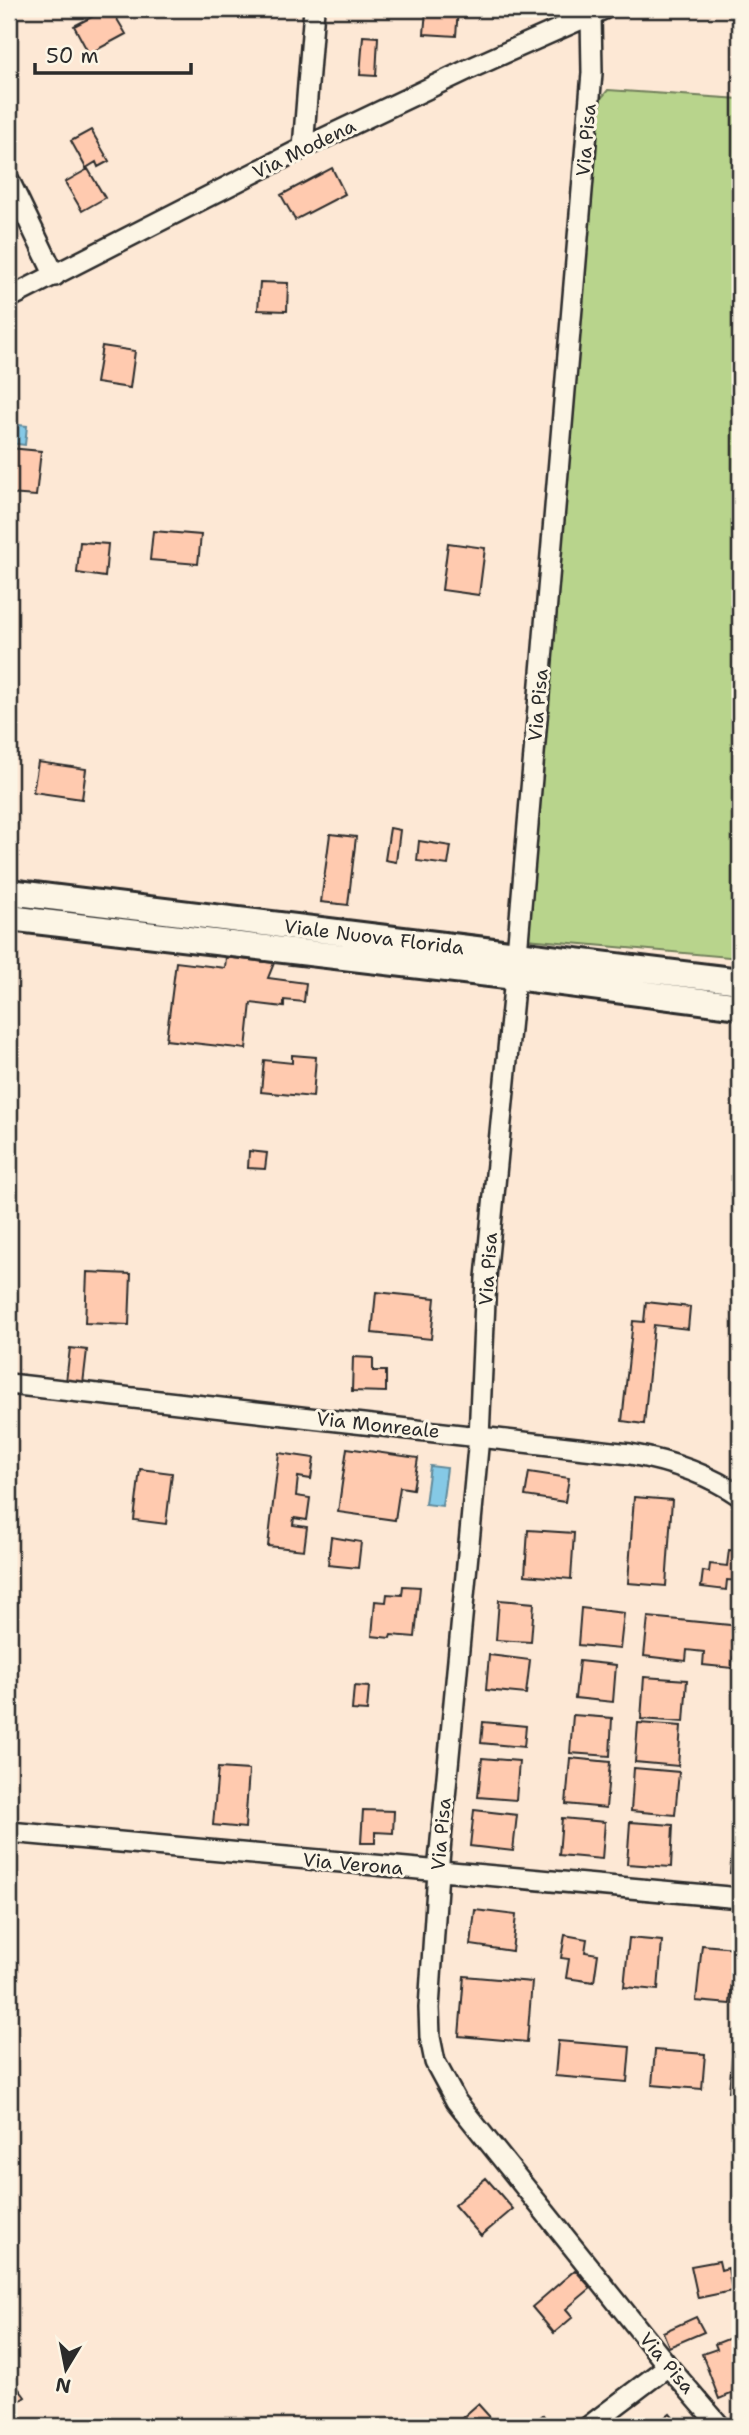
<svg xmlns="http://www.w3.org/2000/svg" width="749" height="2435" viewBox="0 0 749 2435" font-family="'Shantell Sans',sans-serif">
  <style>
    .green { fill: #b8d48c; stroke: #72805c; stroke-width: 2 }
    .water { fill: #85c9e6; stroke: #618a9b; stroke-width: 2 }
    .building { fill: #ffcaaf; stroke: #2b2b2b; stroke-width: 2 }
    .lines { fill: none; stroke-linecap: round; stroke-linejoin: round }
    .minor-casing { stroke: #2b2b2b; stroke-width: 24 }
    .tertiary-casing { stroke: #2b2b2b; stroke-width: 30 }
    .minor { stroke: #fcf5e5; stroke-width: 19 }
    .tertiary { stroke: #fcf5e5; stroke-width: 24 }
    .labels { text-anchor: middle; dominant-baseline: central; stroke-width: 6; stroke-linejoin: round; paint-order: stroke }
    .street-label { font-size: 19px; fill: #2b2b2b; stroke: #fcf5e5 }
  </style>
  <rect width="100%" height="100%" fill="#fde8d5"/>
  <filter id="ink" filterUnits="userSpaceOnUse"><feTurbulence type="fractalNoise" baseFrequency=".0143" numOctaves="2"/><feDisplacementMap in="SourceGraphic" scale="14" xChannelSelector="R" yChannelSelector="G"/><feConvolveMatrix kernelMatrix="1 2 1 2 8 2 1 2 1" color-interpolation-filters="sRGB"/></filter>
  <g filter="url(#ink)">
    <path class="green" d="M608,90l132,9v859l-214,-19 72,-837z"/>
    <path class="water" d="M9,424l18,2 -2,19 -16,-2z
      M430,1466l17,2 -5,38 -17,-2z"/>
    <path class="building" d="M107,9h4l15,25 -37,20 -15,-28z
      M413,9h45l-2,27 -32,-2 2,-24z
      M363,36l15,1 -2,39 -16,-1z
      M91,130l18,31 -11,6 -2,-5 -10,6 -15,-27z
      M332,168l13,26 -50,26 -14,-25z
      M88,169l17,29 -23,13 -17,-29z
      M260,282l28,1 -1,28 -29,-1z
      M102,346l33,5 -5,37 -34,-5z
      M9,448l32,3 -5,45 -27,-2z
      M153,531l48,4 -3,29 -48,-4z
      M80,542l28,2 -3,33 -28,-4z
      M448,543l37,5 -6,47 -37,-5z
      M38,762l48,7 -4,30 -49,-7z
      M390,828l10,2 -4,32 -11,-2z
      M330,834l26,3 -8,68 -27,-3z
      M419,841l32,5 -3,19 -31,-4z
      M226,957l48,6 -6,15 38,5 -2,19 -20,-2v7l-33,-4 -5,46 -80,-9 10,-78 49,6z
      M292,1055l24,2 -3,40 -52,-5 3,-32 28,3z
      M249,1151l18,2 -2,16 -17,-1z
      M87,1272l44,2 -2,51 -44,-2z
      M376,1292l59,6 -4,41 -59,-6z
      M646,1302l44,5 -2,22 -34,-4 -10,99 -22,-3 11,-100 11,1z
      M70,1348l17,2 -4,34 -17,-2z
      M353,1357l20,1v13h13v21l-34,-1z
      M347,1448l71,10 -5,31 -13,-2 -5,33 -57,-8z
      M279,1453l35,5 -3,21 -13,-2 -2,19 14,2 -3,22 -13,-2 -1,7 14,2 -3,23 -36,-4z
      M140,1469l32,4 -6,51 -32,-4z
      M529,1472l40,6 -4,24 -40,-6z
      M634,1497l38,3 -6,86 -38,-3z
      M528,1530l46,3 -3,46 -46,-4z
      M331,1537l30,5 -3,26 -30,-3z
      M729,1550l11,1v30l-13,-1 -1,10 -25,-3 2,-16 6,1 1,-8 17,2z
      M403,1586l17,1 -5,50 -24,-2 -1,3 -18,-2 3,-35 11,1 1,-8 15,1z
      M499,1600l35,3 -3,39 -35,-2z
      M581,1608l43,5 -4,36 -42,-4z
      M648,1617l92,9v32l-7,-1 -1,11 -29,-3 1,-13 -17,-2 -1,11 -42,-5z
      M489,1655l41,5 -4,34 -40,-4z
      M579,1661l37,4 -3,37 -38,-4z
      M644,1677l43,3 -3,42 -43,-3z
      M354,1686l15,1 -2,24 -15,-1z
      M573,1715l39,3 -2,38 -40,-3z
      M483,1722l43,4 -2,21 -43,-4z
      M638,1723l43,3 -3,40 -43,-4z
      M482,1758l37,3 -3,39 -38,-3z
      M570,1758l40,4 -4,46 -40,-4z
      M218,1768l31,2 -4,58 -32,-3z
      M634,1768l45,4 -4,43 -44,-4z
      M739,1776h1v39l-6,-1z
      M363,1810l31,1 -1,22 -18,-1v11h-14z
      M474,1810l43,5 -4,36 -43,-5z
      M562,1818l43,4 -3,37 -43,-4z
      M630,1822l43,3 -2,42 -44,-3z
      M734,1830l6,1v43l-10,-1z
      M475,1910l41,5 -4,36 -41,-6z
      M565,1935l22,4 -2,13 13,2 -4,28 -28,-4 3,-19 -8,-1z
      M629,1938l33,3 -4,49 -34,-3z
      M702,1945l33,3 -5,56 -34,-3z
      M464,1976l68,6 -5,60 -68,-6z
      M558,2041l72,6 -3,35 -72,-6z
      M655,2050l50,4 -3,35 -50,-4z
      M732,2058l8,1v33l-11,-1z
      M486,2178l27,31 -32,27 -27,-31z
      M719,2261l2,9 7,-2 4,23 -34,7 -7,-32z
      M575,2270l16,18 -25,21 7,8 -19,16 -22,-26z
      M696,2317l8,15 -35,15 -6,-15z
      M738,2335l2,7v39l-7,2 3,9 -17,7 -17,-45 15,-5 -2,-5z
      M16,2385l9,12 -14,10 -2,-4v-13z
      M478,2404l20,22h-45z
      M670,2413l11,13h-27z
      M543,2415l9,11h-23z"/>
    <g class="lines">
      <g class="minor-casing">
        <path id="minor" d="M591,15l1,58 -77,904 -29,301 -7,159 -41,435 -9,136 1,29 5,25 21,39 212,265 52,60
          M303,148l11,-139
          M9,180l46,96
          M9,298l294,-150 166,-79 135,-60
          M9,1384l621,70c39,7 77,19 110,42
          M9,1832l731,66
          M589,2426l79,-60"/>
      </g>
      <g class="tertiary-casing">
        <path id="tertiary" d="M9,892l731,89
          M9,918l506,59 225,29"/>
      </g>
      <use href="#minor" class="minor"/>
      <use href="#tertiary" class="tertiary"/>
    </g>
  </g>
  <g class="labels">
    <g class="street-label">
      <text transform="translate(586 140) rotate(-85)">Via Pisa</text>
      <text transform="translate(304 149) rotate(-26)">Via Modena</text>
      <text transform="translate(538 705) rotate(-85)">Via Pisa</text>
      <text transform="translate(374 937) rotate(7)">Viale Nuova Florida</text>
      <text transform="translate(488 1269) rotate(-86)">Via Pisa</text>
      <text transform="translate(378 1425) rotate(6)">Via Monreale</text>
      <text transform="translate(441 1834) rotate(-85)">Via Pisa</text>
      <text transform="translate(353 1864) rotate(5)">Via Verona</text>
      <text transform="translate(667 2363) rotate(50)">Via Pisa</text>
    </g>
  </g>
  <rect width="749" height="2435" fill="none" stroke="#fcf5e5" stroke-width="35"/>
  <rect x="18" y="18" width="714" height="2400" fill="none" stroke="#2b2b2b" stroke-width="2.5" filter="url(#ink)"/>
  <g transform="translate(66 2369) rotate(190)" stroke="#fcf5e5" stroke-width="5" paint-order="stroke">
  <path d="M0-5L12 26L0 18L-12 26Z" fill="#2b2b2b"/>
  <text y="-10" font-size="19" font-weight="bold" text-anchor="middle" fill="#2b2b2b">N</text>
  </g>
  <path d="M35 63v10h156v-10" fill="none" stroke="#2b2b2b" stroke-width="3.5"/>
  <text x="46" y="63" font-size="21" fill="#2b2b2b" stroke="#fcf5e5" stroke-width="5" paint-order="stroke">50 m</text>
</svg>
